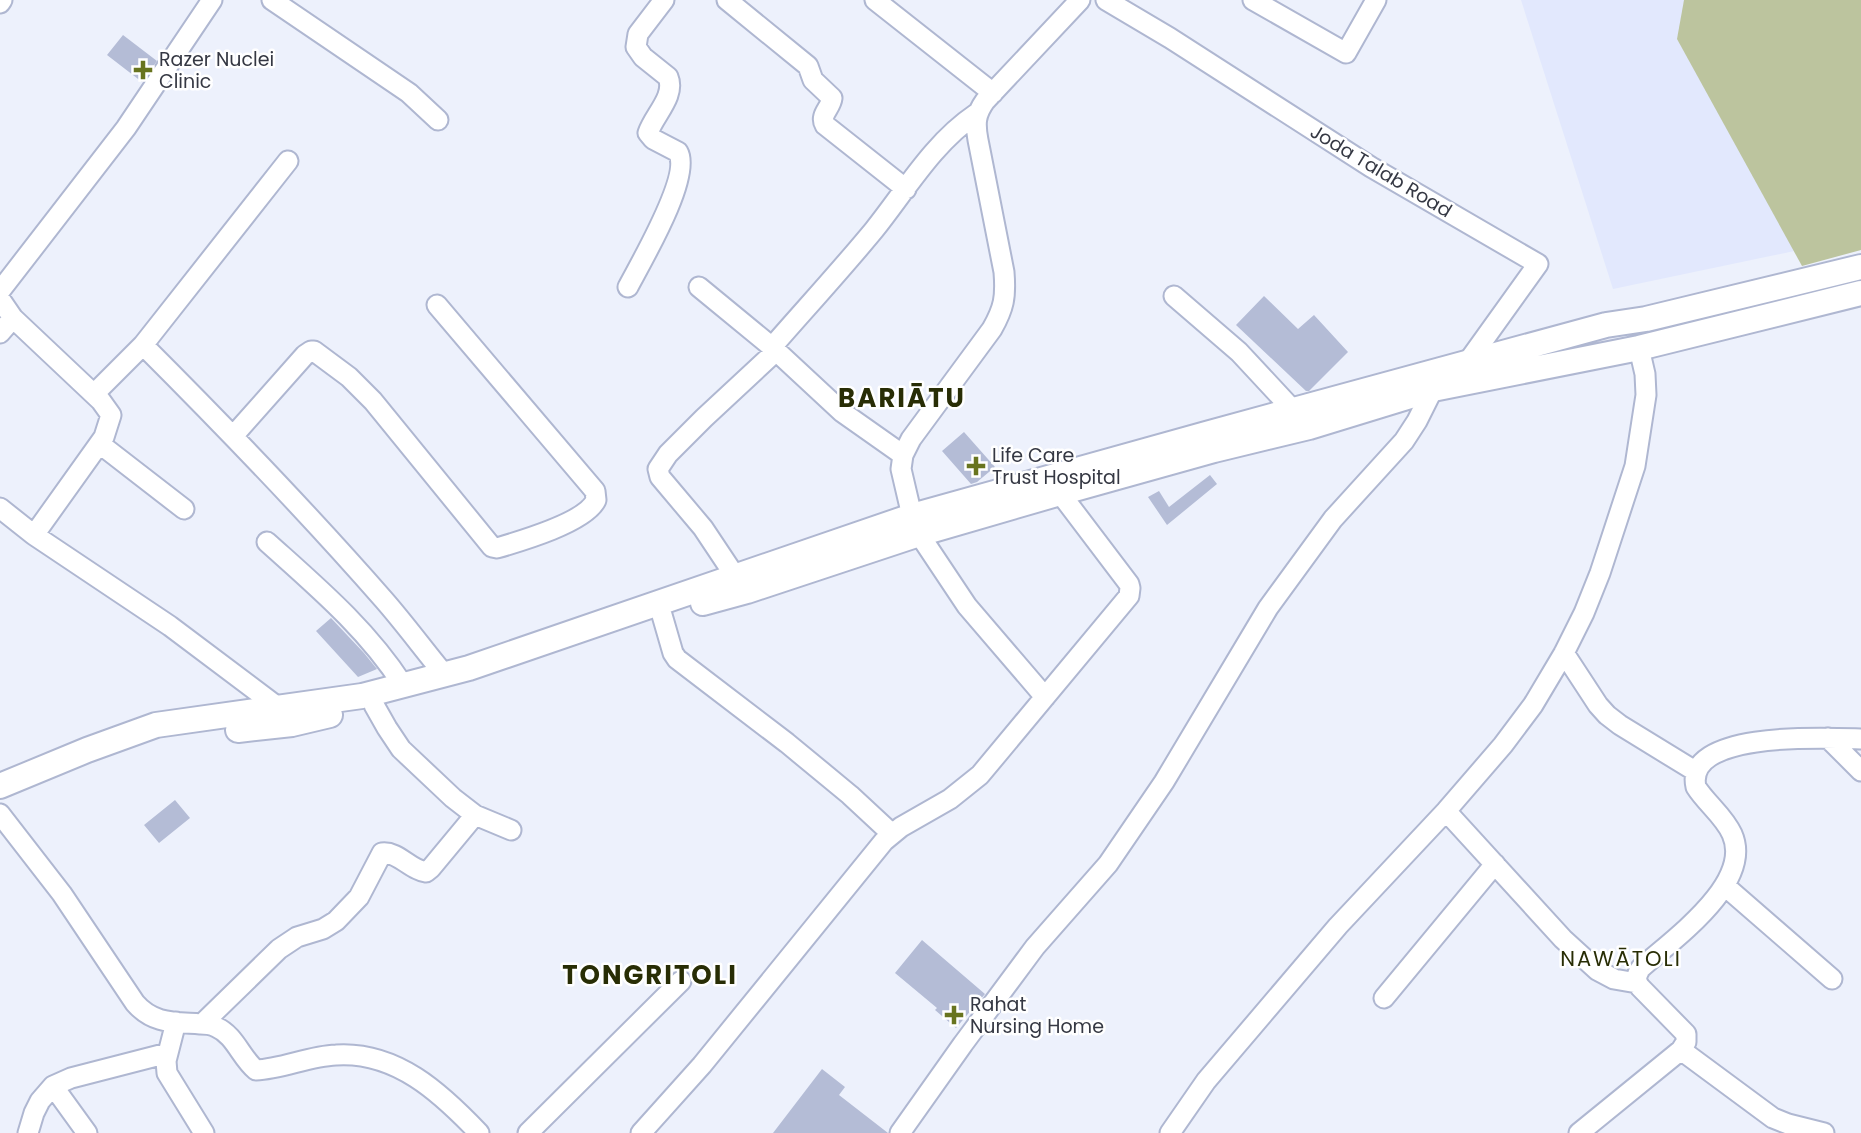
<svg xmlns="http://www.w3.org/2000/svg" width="1861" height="1133" viewBox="0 0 1861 1133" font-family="Poppins,sans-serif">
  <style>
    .built { fill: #e2e8fd }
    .green { fill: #bcc49e }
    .building { fill: #b4bcd6 }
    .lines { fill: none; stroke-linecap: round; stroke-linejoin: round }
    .minor-casing { stroke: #afb7d1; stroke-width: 23 }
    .major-casing { stroke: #afb7d1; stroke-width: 28 }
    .minor { stroke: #fff; stroke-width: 19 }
    .major { stroke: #fff; stroke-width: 24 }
    .poi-dot { fill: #68741f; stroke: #fff; stroke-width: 2.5 }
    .labels { text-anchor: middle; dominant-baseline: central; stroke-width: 5; stroke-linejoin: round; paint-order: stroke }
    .poi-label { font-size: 19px; fill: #353843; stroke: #fff; text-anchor: start }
    .street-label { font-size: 19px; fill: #353843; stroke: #fff }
    .neighbourhood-label { font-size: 21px; letter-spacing: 2px; fill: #282d05; stroke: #fff }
    .district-label { font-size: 26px; font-weight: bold; letter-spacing: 2px; fill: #282d05; stroke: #fff }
  </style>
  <rect width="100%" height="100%" fill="#edf1fc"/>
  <path class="built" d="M1521,0h340v237l-248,52z"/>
  <path class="green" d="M1684,0h177v250l-59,16 -125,-227z"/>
  <path class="building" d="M123,35l34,26 -15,21 -35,-27z
    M1264,296l34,33 16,-14 34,37 -39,39h-3l-70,-66z
    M964,432l31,35 -18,15 -6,2 -29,-33z
    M1210,475l7,9 -50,41 -19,-28 11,-6 10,16z
    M331,618l33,35 13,16 -19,8 -42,-46z
    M175,800l15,18 -31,25 -15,-18z
    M922,940l63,54 -29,34 -21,-18 2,-2 -42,-35z
    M822,1069l23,18 -6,8 49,38h-115z"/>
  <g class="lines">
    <g class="minor-casing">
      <path id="minor" d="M272,0l137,93 29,27
        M727,0l81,66 5,14 19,18c-1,10 -13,17 -7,27l81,64
        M875,0l118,93
        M1106,0l64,38 201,129 167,97 -71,99 -1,5
        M1253,0l93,53 30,-53
        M0,3l2,-3
        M628,287c13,-25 64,-111 50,-135l-25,-13 -5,-6c6,-18 28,-37 20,-56l-25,-20 -7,-10 2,-13 26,-34
        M699,287l73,60 70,65 61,43
        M0,291l126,-163 86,-128
        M1174,296l65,56 54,58
        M0,299l13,19 88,83 10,14 -7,22 -70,98 136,91 109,82
        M0,333l13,-15
        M143,345c83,83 164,167 241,255 21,24 40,50 60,74
        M772,347c34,-39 69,-77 102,-117 32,-40 59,-87 102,-116
        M94,394l49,-49 145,-184
        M234,435l71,-80 6,-4h3l35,26 24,24 119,146 5,1c24,-7 89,-26 99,-48l-1,-9 -158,-186
        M100,444l84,65
        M0,508l34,27
        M267,542c50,45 99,86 136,143
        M735,576l-32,-48 -43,-51 -2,-8 10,-15 36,-36 72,-67
        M662,615l11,38 4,6 110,84 63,52 42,39
        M1564,653l34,52 9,10 13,10 75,46
        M1045,697l-78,-91 -48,-72 -7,-18 -11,-47 2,-14 8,-16 81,-110c12,-21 14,-32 12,-57l-26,-132c-3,-16 -3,-25 7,-39l95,-101
        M374,705l13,23 14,21 52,49 22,17 36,15
        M1828,738l33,33
        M1446,811l117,128 34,31 17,9 23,4
        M0,814l62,80 73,109c18,21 39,19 65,21 6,0 11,0 16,3 19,8 25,31 40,43 26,-1 53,-14 80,-15 60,-4 105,38 143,78
        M1725,886l107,93
        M1384,998l111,-134
        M176,1022l-10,39 1,12 37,60
        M202,1024l77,-75 18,-12 26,-8 13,-8 23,-24 23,-44c16,-2 28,17 44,19l5,-4 44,-53
        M1681,1050l92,68 15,6 36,9
        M53,1086l34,47
        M28,1133l6,-20 6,-12 13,-15 18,-8 97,-25
        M528,1133l153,-152
        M641,1133l61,-68 182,-224 17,-14 49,-28 30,-24 149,-179 1,-8 -1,-4 -69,-91
        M900,1133l63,-89 72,-97 73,-83 56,-82 104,-174 65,-89 71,-78 13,-20 16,-32
        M1170,1133l36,-52 132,-155 108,-115 57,-66 30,-40 31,-52 20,-40 16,-40 35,-107 11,-71 -1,-21 -6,-26
        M1579,1133l102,-83 5,-8v-8l-46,-47c-5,-7 -4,-12 1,-19 31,-28 113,-85 91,-134 -8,-18 -26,-31 -36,-47 -13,-57 132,-49 165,-48"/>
    </g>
    <g class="major-casing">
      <path id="major" d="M703,603l44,-12 172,-57 141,-41 154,-43 95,-23 124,-38 206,-41 222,-55
        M238,730l54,-6 38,-9
        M0,786l87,-36 69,-25 206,-29 107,-28 443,-152 294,-82 400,-109 40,-6 215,-52"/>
    </g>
    <use href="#minor" class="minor"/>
    <use href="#major" class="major"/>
  </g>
  <g class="poi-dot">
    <path d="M139.5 59.5h7v7h7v7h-7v7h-7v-7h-7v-7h7z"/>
    <path d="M972.5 455.5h7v7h7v7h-7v7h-7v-7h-7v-7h7z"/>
    <path d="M950.5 1004.5h7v7h7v7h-7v7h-7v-7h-7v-7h7z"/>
  </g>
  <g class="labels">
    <g class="poi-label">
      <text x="159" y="59">Razer Nuclei<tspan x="159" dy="22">Clinic</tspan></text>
      <text x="992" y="455">Life Care<tspan x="992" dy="22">Trust Hospital</tspan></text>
      <text x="970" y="1004">Rahat<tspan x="970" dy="22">Nursing Home</tspan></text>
    </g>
    <g class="street-label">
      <text transform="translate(1381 171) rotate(31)">Joda Talab Road</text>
    </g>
    <g class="neighbourhood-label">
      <text x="1621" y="958">NAWĀTOLI</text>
    </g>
    <g class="district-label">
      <text x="902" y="398">BARIĀTU</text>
      <text x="650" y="975">TONGRITOLI</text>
    </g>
  </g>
</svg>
